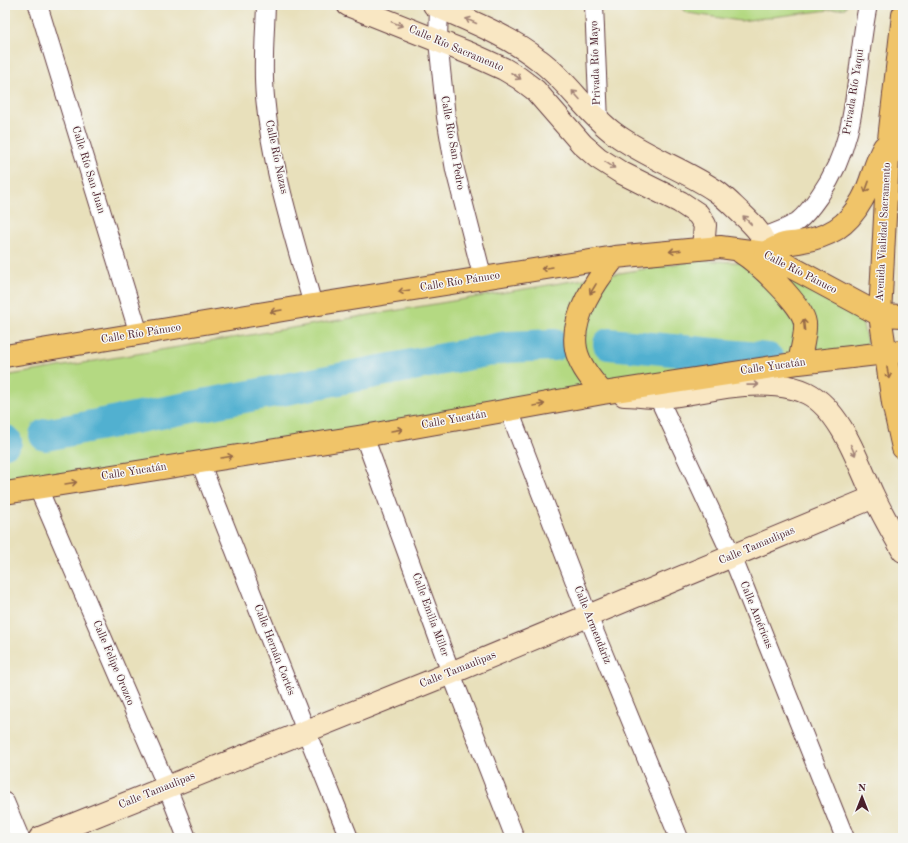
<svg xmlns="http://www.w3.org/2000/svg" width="908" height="843" viewBox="0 0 908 843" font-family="'Old Standard TT',serif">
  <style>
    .green { fill: #b4d982; stroke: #7f7c56 }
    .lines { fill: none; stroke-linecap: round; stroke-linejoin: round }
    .river { stroke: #51b0d0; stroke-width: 32 }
    .street-casing { stroke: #623c41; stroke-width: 20 }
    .secondary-casing { stroke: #623c41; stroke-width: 24 }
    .primary-casing { stroke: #623c41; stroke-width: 24 }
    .highway-casing { stroke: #623c41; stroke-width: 24 }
    .street { stroke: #fff; stroke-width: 18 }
    .secondary { stroke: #f9e7c3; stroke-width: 22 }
    .primary { stroke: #f0c469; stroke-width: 22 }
    .highway { stroke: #f0c469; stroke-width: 22 }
    .oneway { stroke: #a28377 }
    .oneway2 { stroke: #956947 }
    .labels { text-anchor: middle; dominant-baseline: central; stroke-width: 3; stroke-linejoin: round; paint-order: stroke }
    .street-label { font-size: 11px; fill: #4a1f2b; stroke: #f6f6f2 }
  </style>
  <rect width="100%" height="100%" fill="#f6f6f2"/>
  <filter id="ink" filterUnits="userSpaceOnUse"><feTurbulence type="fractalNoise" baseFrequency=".025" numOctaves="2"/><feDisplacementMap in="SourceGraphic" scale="8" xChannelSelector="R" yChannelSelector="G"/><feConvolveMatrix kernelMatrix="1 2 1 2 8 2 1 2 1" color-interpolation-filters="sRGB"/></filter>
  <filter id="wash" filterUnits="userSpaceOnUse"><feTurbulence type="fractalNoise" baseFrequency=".012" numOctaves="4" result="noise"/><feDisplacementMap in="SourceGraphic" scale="16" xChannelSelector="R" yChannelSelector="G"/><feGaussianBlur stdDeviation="0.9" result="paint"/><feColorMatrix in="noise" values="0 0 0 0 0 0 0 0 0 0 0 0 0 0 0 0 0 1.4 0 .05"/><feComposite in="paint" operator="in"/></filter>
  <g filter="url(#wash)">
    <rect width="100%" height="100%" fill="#e8e0bb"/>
    <path class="green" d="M677,5h170l-2,3 -105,13 -52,-8z
      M698,260l51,3 35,13 77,40 9,40 -865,132v-112z"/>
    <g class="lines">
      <path class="river" d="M609,344l159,15
        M45,435l462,-88 47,-2
        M5,442l1,-1"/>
    </g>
  </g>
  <g filter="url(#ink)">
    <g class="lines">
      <g class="street-casing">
        <path id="street" d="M38,5l101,329
          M266,5c-1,30 -4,61 -1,92 6,70 29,140 48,208
          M439,5l-1,36 8,76 9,53 28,109
          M594,5l5,116
          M762,237c13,-4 25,-8 36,-16 9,-7 15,-16 22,-26 41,-58 34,-124 48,-190
          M658,397l74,159 113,282
          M509,410l79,206 91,222
          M364,436l87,237 64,165
          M200,462l106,269 43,107
          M38,488l129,299 20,51
          M5,802l15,36"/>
      </g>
      <g class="secondary-casing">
        <path id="secondary" d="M348,5l123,49 33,15 15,9 16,12 47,54 16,14 22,14 60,30 18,12 7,11 -2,23
          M434,5c36,16 75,31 105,55 29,21 47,53 76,74 31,23 69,35 101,57 10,7 18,16 27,24 5,5 17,16 19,23 2,5 2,11 3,15
          M624,395c11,0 22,2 33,2 29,-1 58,-10 87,-12 21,-1 44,-1 63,8 34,17 51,70 66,102 9,19 20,38 30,56
          M40,838l411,-165 423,-176"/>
      </g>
      <g class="primary-casing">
        <path id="primary" d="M742,253c16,10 61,52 63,70 1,13 -4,27 -6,40
          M5,356l308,-51 302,-48 105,-10 45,6 115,62 23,1
          M603,393c-11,-12 -24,-28 -27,-44 -6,-32 20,-68 39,-92
          M5,493l359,-57 239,-43 196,-30 104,-12"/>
      </g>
      <g class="highway-casing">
        <path id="highway" d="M903,15l-14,124 -9,176 13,88 10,45
          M765,253c6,-3 12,-7 19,-9 5,-1 10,-1 15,-2 30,-5 48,-15 63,-42 10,-17 12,-37 22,-53"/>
      </g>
      <use href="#street" class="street"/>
      <use href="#secondary" class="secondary"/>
      <use href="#primary" class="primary"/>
      <use href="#highway" class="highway"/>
    </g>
    <defs><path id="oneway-shaft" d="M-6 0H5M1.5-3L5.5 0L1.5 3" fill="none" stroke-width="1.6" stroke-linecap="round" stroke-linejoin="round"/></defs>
    <g class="oneway">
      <use href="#oneway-shaft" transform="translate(471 21) rotate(-156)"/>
      <use href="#oneway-shaft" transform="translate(397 24) rotate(21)"/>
      <use href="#oneway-shaft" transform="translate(516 76) rotate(33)"/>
      <use href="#oneway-shaft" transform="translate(576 95) rotate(-132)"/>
      <use href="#oneway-shaft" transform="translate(610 165) rotate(34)"/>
      <use href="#oneway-shaft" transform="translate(747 220) rotate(-134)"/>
      <use href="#oneway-shaft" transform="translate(753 385) rotate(-1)"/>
      <use href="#oneway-shaft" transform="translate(853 450) rotate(66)"/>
    </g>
    <g class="oneway2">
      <use href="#oneway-shaft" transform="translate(867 187) rotate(110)"/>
      <use href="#oneway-shaft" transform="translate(675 251) rotate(174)"/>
      <use href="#oneway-shaft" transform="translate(547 268) rotate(171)"/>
      <use href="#oneway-shaft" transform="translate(593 289) rotate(121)"/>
      <use href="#oneway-shaft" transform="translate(404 291) rotate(171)"/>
      <use href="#oneway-shaft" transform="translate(276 311) rotate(170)"/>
      <use href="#oneway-shaft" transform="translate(804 325) rotate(-96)"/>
      <use href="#oneway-shaft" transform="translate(888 373) rotate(80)"/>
      <use href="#oneway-shaft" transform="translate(539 405) rotate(-10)"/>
      <use href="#oneway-shaft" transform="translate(397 430) rotate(-10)"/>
      <use href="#oneway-shaft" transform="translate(227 457) rotate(-9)"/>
      <use href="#oneway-shaft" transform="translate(71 483) rotate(-9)"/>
    </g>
  </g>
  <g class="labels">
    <g class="street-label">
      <text transform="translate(456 49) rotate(23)">Calle Río Sacramento</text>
      <text transform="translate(596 63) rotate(-92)">Privada Río Mayo</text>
      <text transform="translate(854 92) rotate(-81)">Privada Río Yaqui</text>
      <text transform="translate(452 143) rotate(80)">Calle Río San Pedro</text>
      <text transform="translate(276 157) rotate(78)">Calle Río Nazas</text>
      <text transform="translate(88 170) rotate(73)">Calle Río San Juan</text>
      <text transform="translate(884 232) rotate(-87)">Avenida Vialidad Sacramento</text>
      <text transform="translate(800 273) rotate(27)">Calle Río Pánuco</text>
      <text transform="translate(460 282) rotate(-9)">Calle Río Pánuco</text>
      <text transform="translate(141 334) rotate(-9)">Calle Río Pánuco</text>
      <text transform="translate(773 367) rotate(-8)">Calle Yucatán</text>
      <text transform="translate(454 420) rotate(-10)">Calle Yucatán</text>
      <text transform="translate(134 472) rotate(-9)">Calle Yucatán</text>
      <text transform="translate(757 546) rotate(-23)">Calle Tamaulipas</text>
      <text transform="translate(430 615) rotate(70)">Calle Emilia Miller</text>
      <text transform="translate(756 615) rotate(68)">Calle Américas</text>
      <text transform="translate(592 625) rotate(68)">Calle Armendáriz</text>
      <text transform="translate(274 650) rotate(69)">Calle Hernán Cortés</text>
      <text transform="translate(113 663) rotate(67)">Calle Felipe Orozco</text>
      <text transform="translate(458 670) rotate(-22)">Calle Tamaulipas</text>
      <text transform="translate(157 791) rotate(-22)">Calle Tamaulipas</text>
    </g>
  </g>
  <rect width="908" height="843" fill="none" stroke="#f6f6f2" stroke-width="20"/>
  <g transform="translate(862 797)" stroke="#f6f6f2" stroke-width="3" paint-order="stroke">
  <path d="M0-3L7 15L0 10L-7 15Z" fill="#4a1f2b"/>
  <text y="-6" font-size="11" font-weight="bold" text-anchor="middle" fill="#4a1f2b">N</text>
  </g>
</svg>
